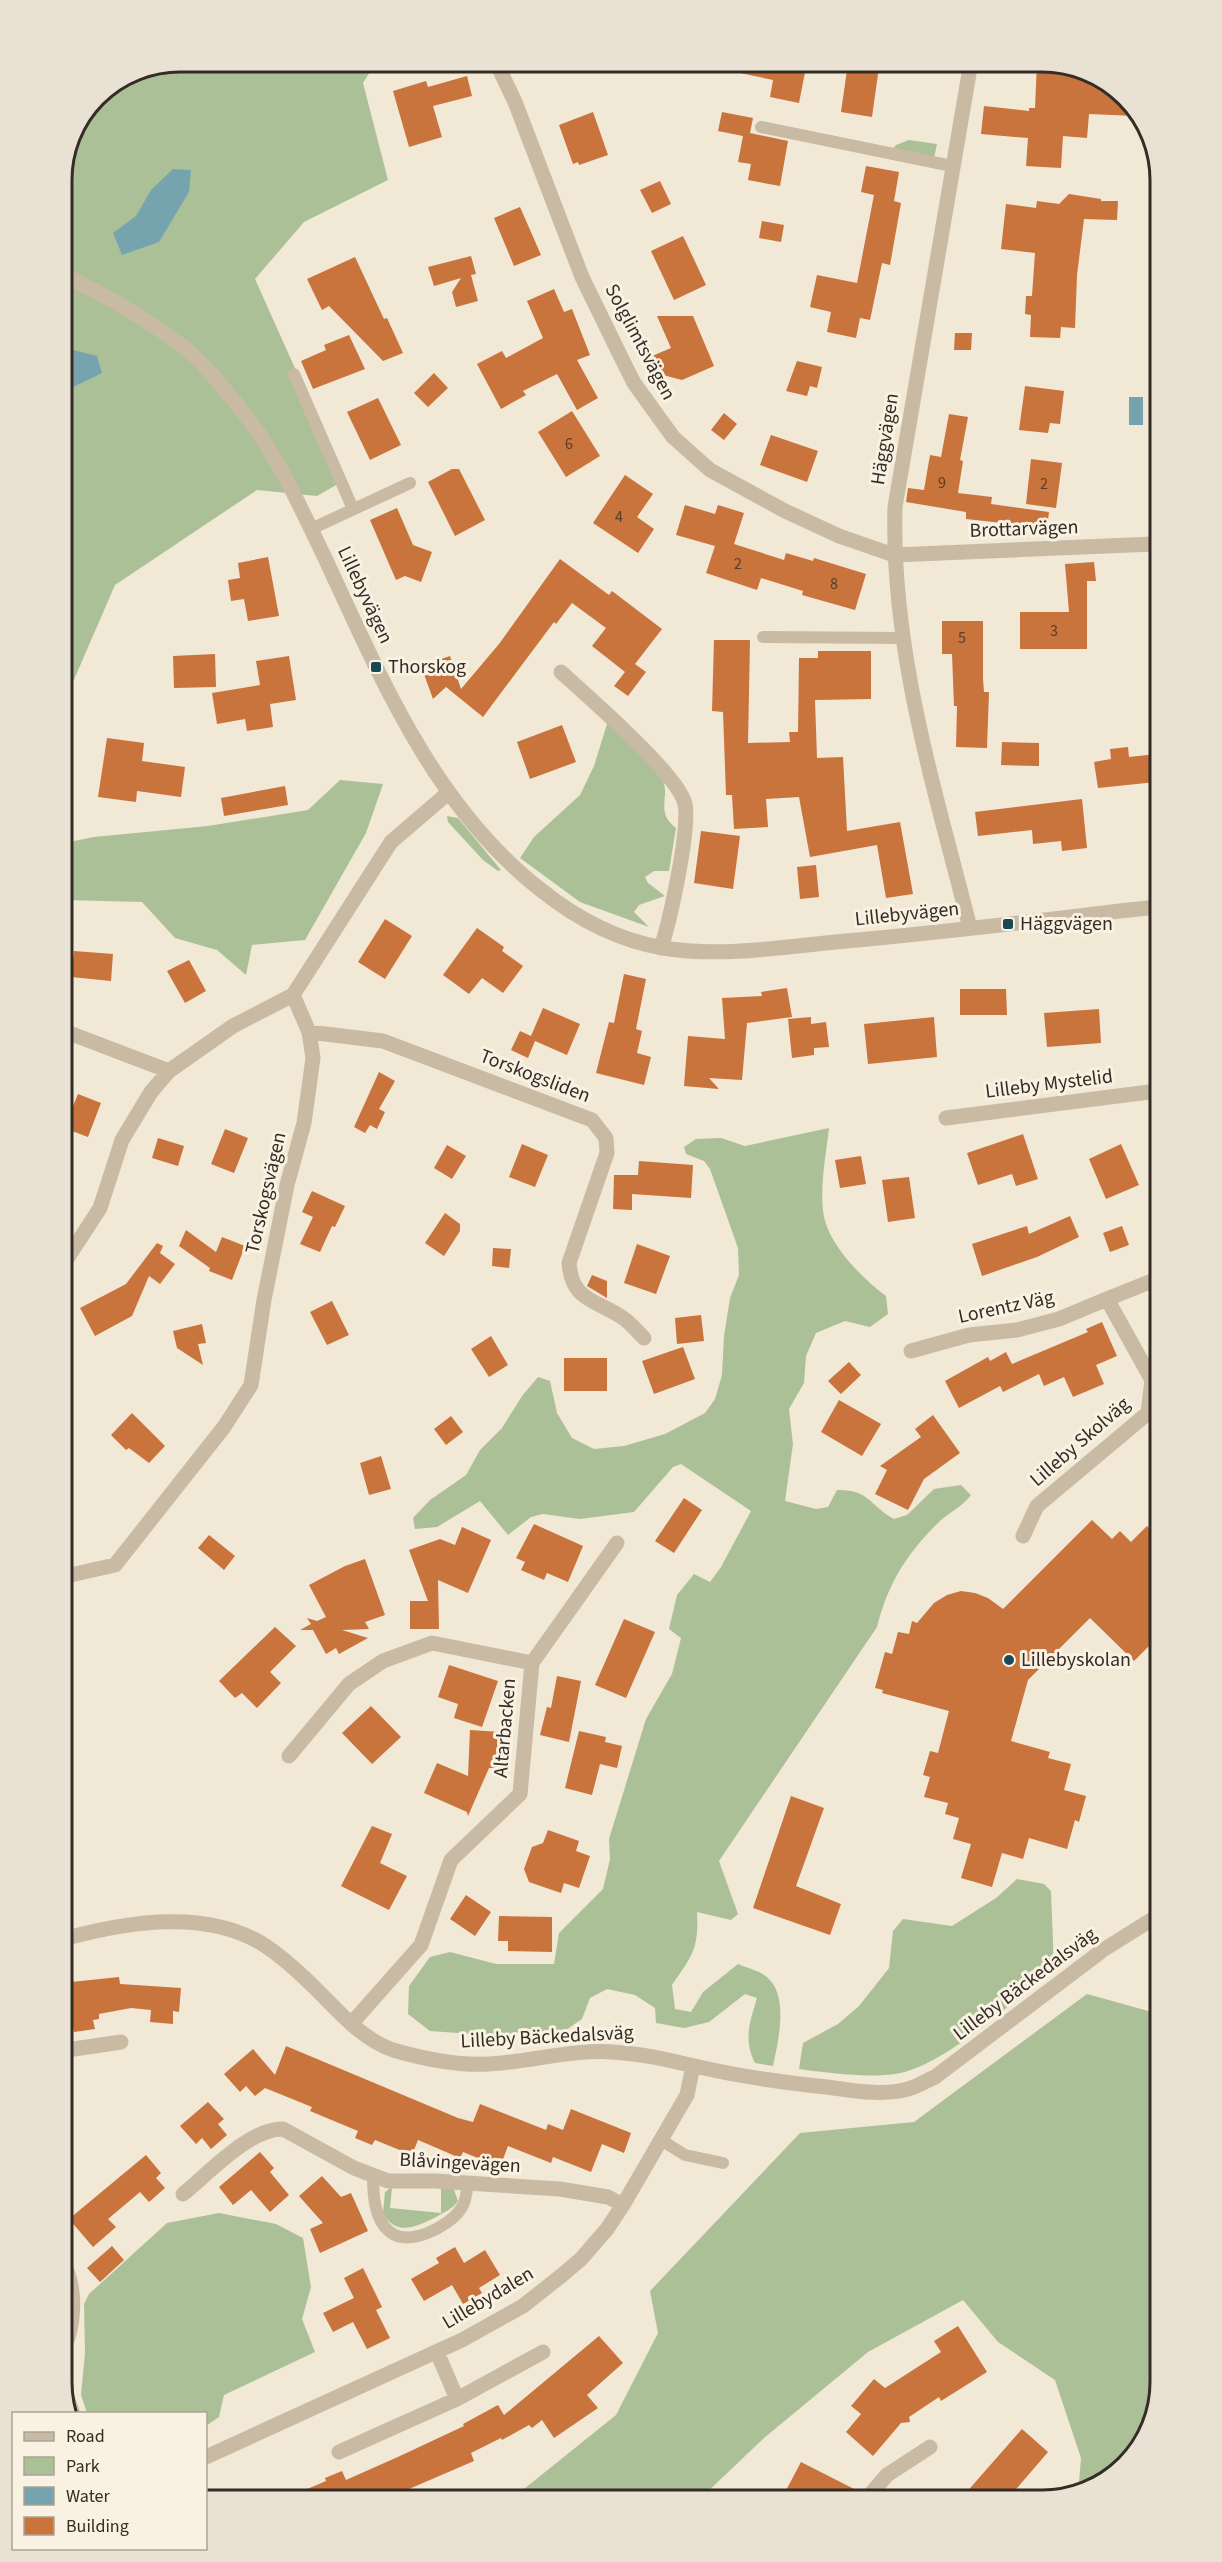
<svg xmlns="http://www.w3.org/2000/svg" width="1222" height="2562" viewBox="0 0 1222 2562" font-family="'Source Sans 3',sans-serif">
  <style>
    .green { fill: #acc097 }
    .water { fill: #75a4ae }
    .building { fill: #c9733d }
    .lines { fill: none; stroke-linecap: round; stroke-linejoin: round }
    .service { stroke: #c9baa3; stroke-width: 12 }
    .minor { stroke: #c9baa3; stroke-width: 15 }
    .poi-dot { fill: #1a4955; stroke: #f9f2e3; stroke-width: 2 }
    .labels { text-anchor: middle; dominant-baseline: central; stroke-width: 6; stroke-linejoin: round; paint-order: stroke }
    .number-label { font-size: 16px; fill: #593e2b }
    .street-label { font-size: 20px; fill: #342c25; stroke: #f9f2e3 }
    .poi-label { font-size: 20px; fill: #342c25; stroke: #f9f2e3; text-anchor: start }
    .rim { fill: none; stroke: #342c25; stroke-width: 3 }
  </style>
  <rect width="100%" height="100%" fill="#f1e8d6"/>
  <path class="green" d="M180,62h196l-13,21 25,97 -84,42 -49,57 90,201 -28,16 -60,-6 -142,95 -52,120 -1,-306 3,-8 -3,-44v-175l9,-38 25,-38 39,-26z
    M909,140l28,4 -3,14 -41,-9 3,-4z
    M607,724l5,1c9,10 48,47 51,56 7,17 -8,31 13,47l-7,43h-15l-9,6 3,6 17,13 -26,9 -5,7 15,15 -69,-25 -60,-44 14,-21 46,-42 14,-29z
    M340,780l43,4 -17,49 -61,107 -53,5 -6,30 -29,-25 -42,-12 -33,-36 -78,-2v-57l30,-6 114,-11 100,-16z
    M447,816l11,2 43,52 -3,1 -15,-11 -35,-38z
    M829,1128c-3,27 -11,67 -4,93 8,28 38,58 61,75l2,18 -18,13 -25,-6 -29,12 -10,23 -2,27 -15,26 4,35 -8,57 31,8 12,-2 9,-17c32,-1 32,15 57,29l13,-4 27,-26 27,-4 10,10c-8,11 -21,17 -31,26 -33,32 -52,62 -63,106l-158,234 19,53 -7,6 -34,-8c2,37 -5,44 -25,73l3,24 16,3 12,-20 35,-28c9,4 23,7 30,14 21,19 10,64 5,88l-18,-3c-12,-24 -5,-41 2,-65l-12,-4 -36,28 -25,6 -28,-5 -1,-15 -20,-13 -28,-6 -17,9 -8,21 -19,13 -35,6 -98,-7 -22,-17 1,-28 21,-29 20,-5 46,12h58l5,-31 44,-44 7,-30 -1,-20 37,-120 26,-45 9,-36 -12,-9 8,-34 17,-21 16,8 11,-15 30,-56 -70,-47 -8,3 -39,45 -54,7 -37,-5 -12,3 -23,18 -28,-34 -43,26 -22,2 -2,-11 17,-18 36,-25 14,-25 22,-22 20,-32 16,-19 12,4 7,32 15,25 22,11 30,-3 41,-12 40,-21 10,-14 7,-24 2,-39 6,-38 9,-23 -1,-27 -28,-79 -6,-8 -18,-7 -2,-7 12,-8 25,-1 24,8z
    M1017,1879l27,5 7,7 3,78 -16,14c-37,28 -97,84 -143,91 -28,4 -67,-1 -96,-5l4,-26 35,-19 21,-18 30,-38 4,-37 10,-12 49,7 44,-28z
    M1087,1994l72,20 1,369 -20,65 -62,46 3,-36 -26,-78 -57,-38 -35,-42 -95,52 -104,86 -62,59 -201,1 23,-9 92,-74 42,-82 -8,-42 150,-158 114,-11z
    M441,2185l12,2 5,14c-5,8 -14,11 -22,16 -20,10 -40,20 -53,-4l2,-21 7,-5 -2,21 51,5z
    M219,2213l57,11 27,14 8,49 -9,32 13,33 -91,43 -5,22 -13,9v-12l-119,-1 -6,-18 4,-42 -1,-49 5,-10 78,-71z"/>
  <path class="water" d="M173,169l18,1 -2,22 -30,50 -37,13 -9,-22 23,-17 15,-26z
    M62,347l35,9 5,17 -37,18 -3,8z
    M1129,397h14v28h-14z"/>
  <path class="building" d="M727,62h80l-8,41 -29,-6 3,-17 -47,-10z
    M1037,62h13l64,24 22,30 -47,-2 -2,24 -24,-2 -2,32 -35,-2 2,-28 -47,-4 3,-28 45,5v-3h6z
    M848,63l31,4 -7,50 -31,-5z
    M467,76l5,20 -39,10 9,31 -33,10 -16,-56 33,-10 2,6z
    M593,112l15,43 -29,10 -1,-3 -5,2 -14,-39z
    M722,112l31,6 -3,15 38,8 -8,45 -32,-6 3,-16 -13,-2 5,-26 -25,-5z
    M866,166l33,6 -5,29 7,2 -11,62 -8,-2 -12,57 -10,-2 -4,20 -29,-6 4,-20 -21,-5 7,-32 40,8 17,-88 -13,-3z
    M660,181l11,23 -19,9 -12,-23z
    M1069,194l32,5v2h17l-1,19 -33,-1 -7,56 -2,53 -14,-1 -1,11 -30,-1 1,-22 -6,-1 1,-18h6l3,-43 -34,-4 5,-45 30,4 1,-7 22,3z
    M520,207l21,48 -27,11 -20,-48z
    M762,221l22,4 -3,17 -22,-4z
    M683,236l23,49 -32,15 -23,-49z
    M471,256l5,18 -5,1 7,26 -22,6 -4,-15 9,-14 -27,8 -6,-19z
    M355,257l29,62 3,-1 16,35 -20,8 -54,-55 -7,4 -15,-31z
    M554,289l10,23 8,-3 18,46 -13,5 21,38 -21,12 -20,-36 -34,17 3,4 -25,14 -24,-45 25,-13 4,7 37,-20 -16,-37z
    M657,316h36l21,50 -32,14 -23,-6 -7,-18 19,-8z
    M955,333h17l-1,17h-17z
    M349,335l16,34 -52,20 -12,-28 25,-11 -2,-5z
    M797,361l25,6 -5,21 -7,-2 -3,10 -21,-5z
    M434,373l14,15 -20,19 -14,-14z
    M1025,386l39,5 -4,33 -10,-1 -2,10 -29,-3z
    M378,398l23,47 -31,15 -23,-48z
    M572,411l28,45 -34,21 -28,-45z
    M724,413l13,11 -13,16 -13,-10z
    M949,414l19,3 -8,43 3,1 -5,32 34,4 -1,7 58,8 -2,16 -81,-9v-7l-60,-10 2,-14 16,2 6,-35 11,2z
    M771,435l47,16 -11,31 -47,-17z
    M1031,459l31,4 -6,45 -30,-4z
    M452,469h7l26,51 -30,16 -27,-54z
    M625,475l28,19 -16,23 17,12 -16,24 -45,-30z
    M685,505l30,9 3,-9 26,8 -10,31 50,16 2,-7 27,8 1,-3 52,16 -11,36 -53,-15 1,-4 -42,-13 -4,12 -51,-17 9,-27 -39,-11z
    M397,508l16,37 19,7 -11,30 -16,-6 -9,4 -26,-60z
    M268,557l11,59 -31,5 -4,-22 -13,2 -3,-21 12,-2 -2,-15z
    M560,559l49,36 3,-4 50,38 -27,35 11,8 -18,24 -14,-10 11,-14 -33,-26 14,-18 -34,-25 -16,21 -2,-2 -71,95 -37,-30 -13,12 -12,-33 29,-10 11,33 38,-45z
    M1094,562l2,19h-9v68h-67v-37h49l-4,-48z
    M942,621h41v58l1,13h5l-2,56 -31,-1 1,-41h-3l-2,-52h-10z
    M714,640h36l-2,103 42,-1 -1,-10h9l1,-74h19v-7h53v48l-56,1 2,58 26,-1 4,74 53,-9 13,72 -27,4 -9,-53 -67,12 -11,-60 -33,2 2,28 -34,2 -2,-34h-6l-3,-83 -11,-1z
    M215,654l1,33 -42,1 -1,-32z
    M289,656l7,44 -26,4 3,23 -26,4 -2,-12 -28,5 -5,-31 48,-8 -4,-24z
    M562,725l14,37 -46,17 -13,-37z
    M107,738l37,5 -2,18 43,6 -4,30 -44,-6 -1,11 -38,-5z
    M1002,742l37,1v23l-38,-1z
    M1128,747l1,10 27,-3v28l-58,6 -4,-26 17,-3 -1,-10z
    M285,786l3,19 -64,11 -3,-18z
    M1082,799l5,49 -25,3 -1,-10 -28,3 -1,-14 -54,6 -3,-24z
    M701,831l39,5 -7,53 -39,-6z
    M816,865l3,32 -19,2 -3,-32z
    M385,919l27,17 -27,43 -27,-17z
    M477,928l27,19 -2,4 21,15 -20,27 -21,-15 -13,16 -26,-19z
    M74,951l39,3 -2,27 -40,-4z
    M189,960l17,31 -21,12 -18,-32z
    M624,974l22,5 -10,50 6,2 -5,22 14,4 -7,28 -48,-12 13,-51 5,1z
    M787,988l5,29 -45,6 -5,57 -33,-2 10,11 -35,-3 4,-50 37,3 -3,-41 40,-2 -1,-4z
    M960,989h46l1,26h-47z
    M543,1008l37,16 -13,31 -32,-14 -7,17 -17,-8 9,-19 11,5z
    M1099,1009l2,34 -54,4 -3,-34z
    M811,1017v7l15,-2 3,25 -15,1v7l-22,3 -4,-39z
    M934,1017l3,40 -69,7 -4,-40z
    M379,1072l16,9 -16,28 6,3 -8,17 -7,-4 -5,8 -11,-6z
    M78,1094l23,9 -13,34 -24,-9z
    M225,1129l23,9 -14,35 -23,-9z
    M1023,1134l15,45 -22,7 -4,-12 -34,11 -11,-32z
    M158,1138l26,8 -6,20 -26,-8z
    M522,1144l26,11 -13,32 -26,-10z
    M1121,1144l18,41 -33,14 -17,-40z
    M447,1145l19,11 -14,23 -18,-11z
    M861,1156l5,28 -26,4 -5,-28z
    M639,1161l54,4 -2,33 -59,-4v16l-19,-1 1,-34h24z
    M909,1177l6,41 -27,4 -6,-42z
    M312,1191l33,15 -10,21 -3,-1 -12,26 -20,-8 13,-27 -11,-5z
    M445,1213l15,11v7l-16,25 -19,-13z
    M1070,1216l9,21 -42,20 -55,19 -10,-32 55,-18 2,8z
    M1122,1226l7,19 -19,7 -7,-19z
    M186,1230l30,22 6,-15 23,9 -13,34 -23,-9 1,-3 -31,-22z
    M157,1243l6,3 -3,7 15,11 -15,20 -11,-8 -17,40 -37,20 -15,-28 46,-24z
    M637,1244l33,12 -14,38 -32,-11z
    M493,1248l18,1 -2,19 -17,-2z
    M592,1275l15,6v17l-20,-12z
    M332,1301l17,34 -22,10 -17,-33z
    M701,1315l3,26 -27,3 -2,-26z
    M1102,1322l15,34 -21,9 8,19 -31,13 -9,-20 -20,9 -5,-12 -36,18 -3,-6 -41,22 -14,-27 43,-24 2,4 16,-9 6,12 76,-32 -2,-3z
    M202,1324l4,19 -8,1 5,21 -26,-17 -4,-17z
    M491,1336l17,29 -19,12 -18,-28z
    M683,1347l12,32 -41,15 -12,-33z
    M564,1358h43v33h-43z
    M849,1362l12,13 -20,19 -13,-13z
    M839,1400l42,24 -19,32 -41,-24z
    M132,1413l33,33 -16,17 -20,-15 -3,2 -15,-15z
    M933,1415l27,38 -36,26 -16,31 -33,-16 12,-24 -7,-4 41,-29 -6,-8z
    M451,1416l12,16 -17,13 -12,-16z
    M381,1456l10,33 -22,6 -9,-32z
    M684,1498l18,12 -28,43 -19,-12z
    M1092,1520l20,19 8,-8 11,11 16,-16 11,12v11l-9,9 9,9v70l-24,24 -44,-43 -62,62 -17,61 39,11 -2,6 23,6 -7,26 22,6 -7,26 -4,-2 -8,29 -38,-11 -6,21 -21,-6 -10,34 -31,-9 10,-34 -18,-5 6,-21 -14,-4 3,-11 -24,-6 6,-20 -7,-2 7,-24 8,2 11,-42 -67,-18 1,-3 -8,-2 10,-36 7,2 6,-22 11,2 3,-13 5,2 17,-20 13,-8 14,-4 14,2 13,5 15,11z
    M534,1524l49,22 -15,36 -21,-9 -3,7 -23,-10 4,-8 -9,-4z
    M462,1527l29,13 -23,53 -30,-13 1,49h-29v-28h18l-19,-51 31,-11 15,6z
    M209,1535l26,21 -11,14 -26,-22z
    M365,1559l20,56 -20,7 4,7 -27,1 26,8 -29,16 -3,-6 -10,6 -13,-24h-13l11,-6 -4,-6 10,3 9,-4 -17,-32 36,-19z
    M624,1619l31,13 -29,66 -31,-13z
    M275,1627l21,19 -26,26 11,11 -24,25 -15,-15 -7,5 -16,-17z
    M449,1665l49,16 -16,46 -28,-9 4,-14 -20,-7z
    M557,1676l24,5 -12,61 -29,-7 7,-28 4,1z
    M371,1706l30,31 -29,27 -30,-31z
    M470,1730l31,2 -4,36h-8l-21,48 -1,-4 -43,-19 13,-30 31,13z
    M579,1731l27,6 -1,5 17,4 -5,22 -17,-4 -8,31 -27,-7z
    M791,1796l33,12 -28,78 45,18 -11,31 -77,-27z
    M372,1826l20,8 -12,29 27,13 -18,34 -48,-24z
    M548,1830l31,11 -3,10 14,5 -11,32 -15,-5 -3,10 -32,-11 -5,-13 8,-22 11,-4z
    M466,1895l25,17 -16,24 -25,-17z
    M499,1916l53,1v35l-44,-1v-10h-10z
    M119,1977l1,7 61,4 -2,24 -6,-1v13l-23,-2 1,-12 -20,-2 -32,6v5l-6,1 2,9 -21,3 -2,-9 -5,1v-28l5,-1 -1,-13z
    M286,2046l172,72 15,4 7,-18 66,26 2,-6 15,6 8,-21 60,24 -7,20 -22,-9 -11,28 -38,-15 -2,6 -43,-17 -8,21 -37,-15 -3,6 -42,-18 -6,15 -37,-15 -3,5 -17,-7 3,-7 -48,-20 2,-4 -47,-19 -10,8 -9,-10 -6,6 -16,-18 29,-25 22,26z
    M208,2102l16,17 -6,5 9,11 -16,14 -9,-11 -6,6 -16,-18z
    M260,2152l14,16 -4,4 19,23 -19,17 -19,-22 -18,15 -14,-18z
    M146,2155l15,18 -5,5 9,10 -16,14 -9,-10 -32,27 8,8 -23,20 -24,-28z
    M322,2176l19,21 10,-4 17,38 -48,22 -10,-24 13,-6 -24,-27z
    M112,2246l12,14 -24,22 -13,-14z
    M455,2247l9,16 21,-13 15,25 -21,13 3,5 -19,11 -11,-19 -28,16 -13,-22 28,-16 -3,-5z
    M363,2268l19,39 -6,3 14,28 -23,11 -14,-27 -20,10 -10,-19 31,-15 -10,-20z
    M958,2326l29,46 -46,29 -2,-4 -30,20 1,5 -9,1 -28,33 -27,-24 15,-18 -10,-8 23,-27 11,9 56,-36 -7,-11z
    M599,2336l24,27 -36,32 11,13 -44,30 -12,-18 -10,8 -3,-3 -27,15 -1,-2 -30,15 3,8 -65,28 1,3 -15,7h-111l42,-18 -1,-3 17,-7 4,9 54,-24 64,-30 -1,-2 35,-19 6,10z
    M1022,2429l26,23 -37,43h-47z
    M801,2462l59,30 -1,4h-76z"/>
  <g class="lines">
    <path class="service" d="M761,127l191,39
      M294,374l59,135
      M311,529l99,-46
      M763,637l140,1
      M661,2140l24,15 38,8
      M373,2175c0,18 1,45 17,57 19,15 58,-5 70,-22 6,-7 7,-18 7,-27"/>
    <path class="minor" d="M496,62l19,40 67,175 37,76 15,30 39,54 37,33 75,41 54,25 55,19 261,-11
      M62,274c43,21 85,45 123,74 18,14 43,45 58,64 34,43 57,94 81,144 56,120 109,250 217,334 35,28 76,50 122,58 56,9 115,0 172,-6 107,-9 214,-23 321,-35
      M561,672c25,23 118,103 124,132 5,26 -15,116 -24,144
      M970,928c-35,-139 -79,-276 -75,-421l76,-445
      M64,1031l105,40 64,-45 60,-31 98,-153 57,-49
      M309,1032l74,9 209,79 14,18 1,15 -38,110c3,37 24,36 51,53 9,5 17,15 24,22
      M946,1118l211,-27
      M65,1262l35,-54 22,-68 29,-48 18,-21
      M911,1351l58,-16 48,-5 42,-11 48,-20
      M1023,1536l14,-30 111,-93 4,-33 -45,-81 50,-20
      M66,1576l49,-11 109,-138 27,-42 13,-85 23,-115 17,-62 9,-65 -4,-26 -16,-37
      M289,1756l60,-72 34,-23 49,-18 100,20
      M67,1938c60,-16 137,-29 194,5 21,13 39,30 56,47 22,22 46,50 76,60 31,9 64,16 96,14 41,-2 83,-15 124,-12 35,2 66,11 100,18 37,8 76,13 114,17 27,4 61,10 87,0 7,-3 14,-7 21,-10l168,-127 56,-35
      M351,2024l70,-79 30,-85 69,-66 12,-131 85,-120
      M67,2050l54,-8
      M183,2194c25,-20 67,-66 100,-65l71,39 34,13h47l125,8 48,8 15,8
      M67,2271c8,21 7,46 1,67
      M457,2399l86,-47
      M68,2400l5,14
      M339,2452l118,-53 -20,-47
      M206,2457l256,-117 61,-34 38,-30 20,-17 26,-30 16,-24 64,-110 6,-29
      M869,2496l18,-21 43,-28"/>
  </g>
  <g class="poi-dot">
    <rect x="370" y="661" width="12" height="12" rx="3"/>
    <rect x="1002" y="918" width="12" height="12" rx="3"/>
    <circle cx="1009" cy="1660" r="6"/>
  </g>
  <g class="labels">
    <g class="number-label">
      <text x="569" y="444">6</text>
      <text x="942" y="483">9</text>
      <text x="1044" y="484">2</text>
      <text x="619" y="517">4</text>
      <text x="738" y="564">2</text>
      <text x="834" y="584">8</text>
      <text x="1054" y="631">3</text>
      <text x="962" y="638">5</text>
    </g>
    <g class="street-label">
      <text transform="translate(640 342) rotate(62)">Solglimtsvägen</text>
      <text transform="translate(885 439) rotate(-81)">Häggvägen</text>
      <text transform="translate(1024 529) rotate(-2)">Brottarvägen</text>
      <text transform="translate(365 595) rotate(65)">Lillebyvägen</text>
      <text transform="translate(907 914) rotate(-6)">Lillebyvägen</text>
      <text transform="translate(535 1076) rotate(21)">Torskogsliden</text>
      <text transform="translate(1049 1084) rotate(-7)">Lilleby Mystelid</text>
      <text transform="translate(266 1193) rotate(-77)">Torskogsvägen</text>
      <text transform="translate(1006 1307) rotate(-12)">Lorentz Väg</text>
      <text transform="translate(1080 1442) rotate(-41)">Lilleby Skolväg</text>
      <text transform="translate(505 1728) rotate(-85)">Altarbacken</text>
      <text transform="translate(1025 1984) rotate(-37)">Lilleby Bäckedalsväg</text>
      <text transform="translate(547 2037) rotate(-3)">Lilleby Bäckedalsväg</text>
      <text transform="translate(460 2163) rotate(3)">Blåvingevägen</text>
      <text transform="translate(488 2298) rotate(-31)">Lillebydalen</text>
    </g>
    <g class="poi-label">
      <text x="388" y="667">Thorskog</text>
      <text x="1020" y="924">Häggvägen</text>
      <text x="1021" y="1660">Lillebyskolan</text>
    </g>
  </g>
  <path d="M0 0H1222V2562H0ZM180 72H1042A108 108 0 0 1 1150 180V2382A108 108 0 0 1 1042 2490H180A108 108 0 0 1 72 2382V180A108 108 0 0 1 180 72Z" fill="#e9e2d4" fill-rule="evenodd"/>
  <path class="rim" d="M180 72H1042A108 108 0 0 1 1150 180V2382A108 108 0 0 1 1042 2490H180A108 108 0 0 1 72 2382V180A108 108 0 0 1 180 72Z"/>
  <rect x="12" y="2412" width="195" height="138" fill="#f9f2e3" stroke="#aaa397" stroke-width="1.5"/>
  <rect x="24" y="2432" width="30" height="9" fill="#c9baa3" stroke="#aaa397" stroke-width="1.5"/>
  <text x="66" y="2442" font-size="18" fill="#342c25">Road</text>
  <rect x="24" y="2457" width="30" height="18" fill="#acc097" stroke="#aaa397" stroke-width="1.5"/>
  <text x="66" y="2472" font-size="18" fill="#342c25">Park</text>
  <rect x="24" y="2487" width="30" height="18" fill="#75a4ae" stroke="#aaa397" stroke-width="1.5"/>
  <text x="66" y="2502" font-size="18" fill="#342c25">Water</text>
  <rect x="24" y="2517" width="30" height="18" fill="#c9733d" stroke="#aaa397" stroke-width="1.5"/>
  <text x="66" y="2532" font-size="18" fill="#342c25">Building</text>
</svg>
